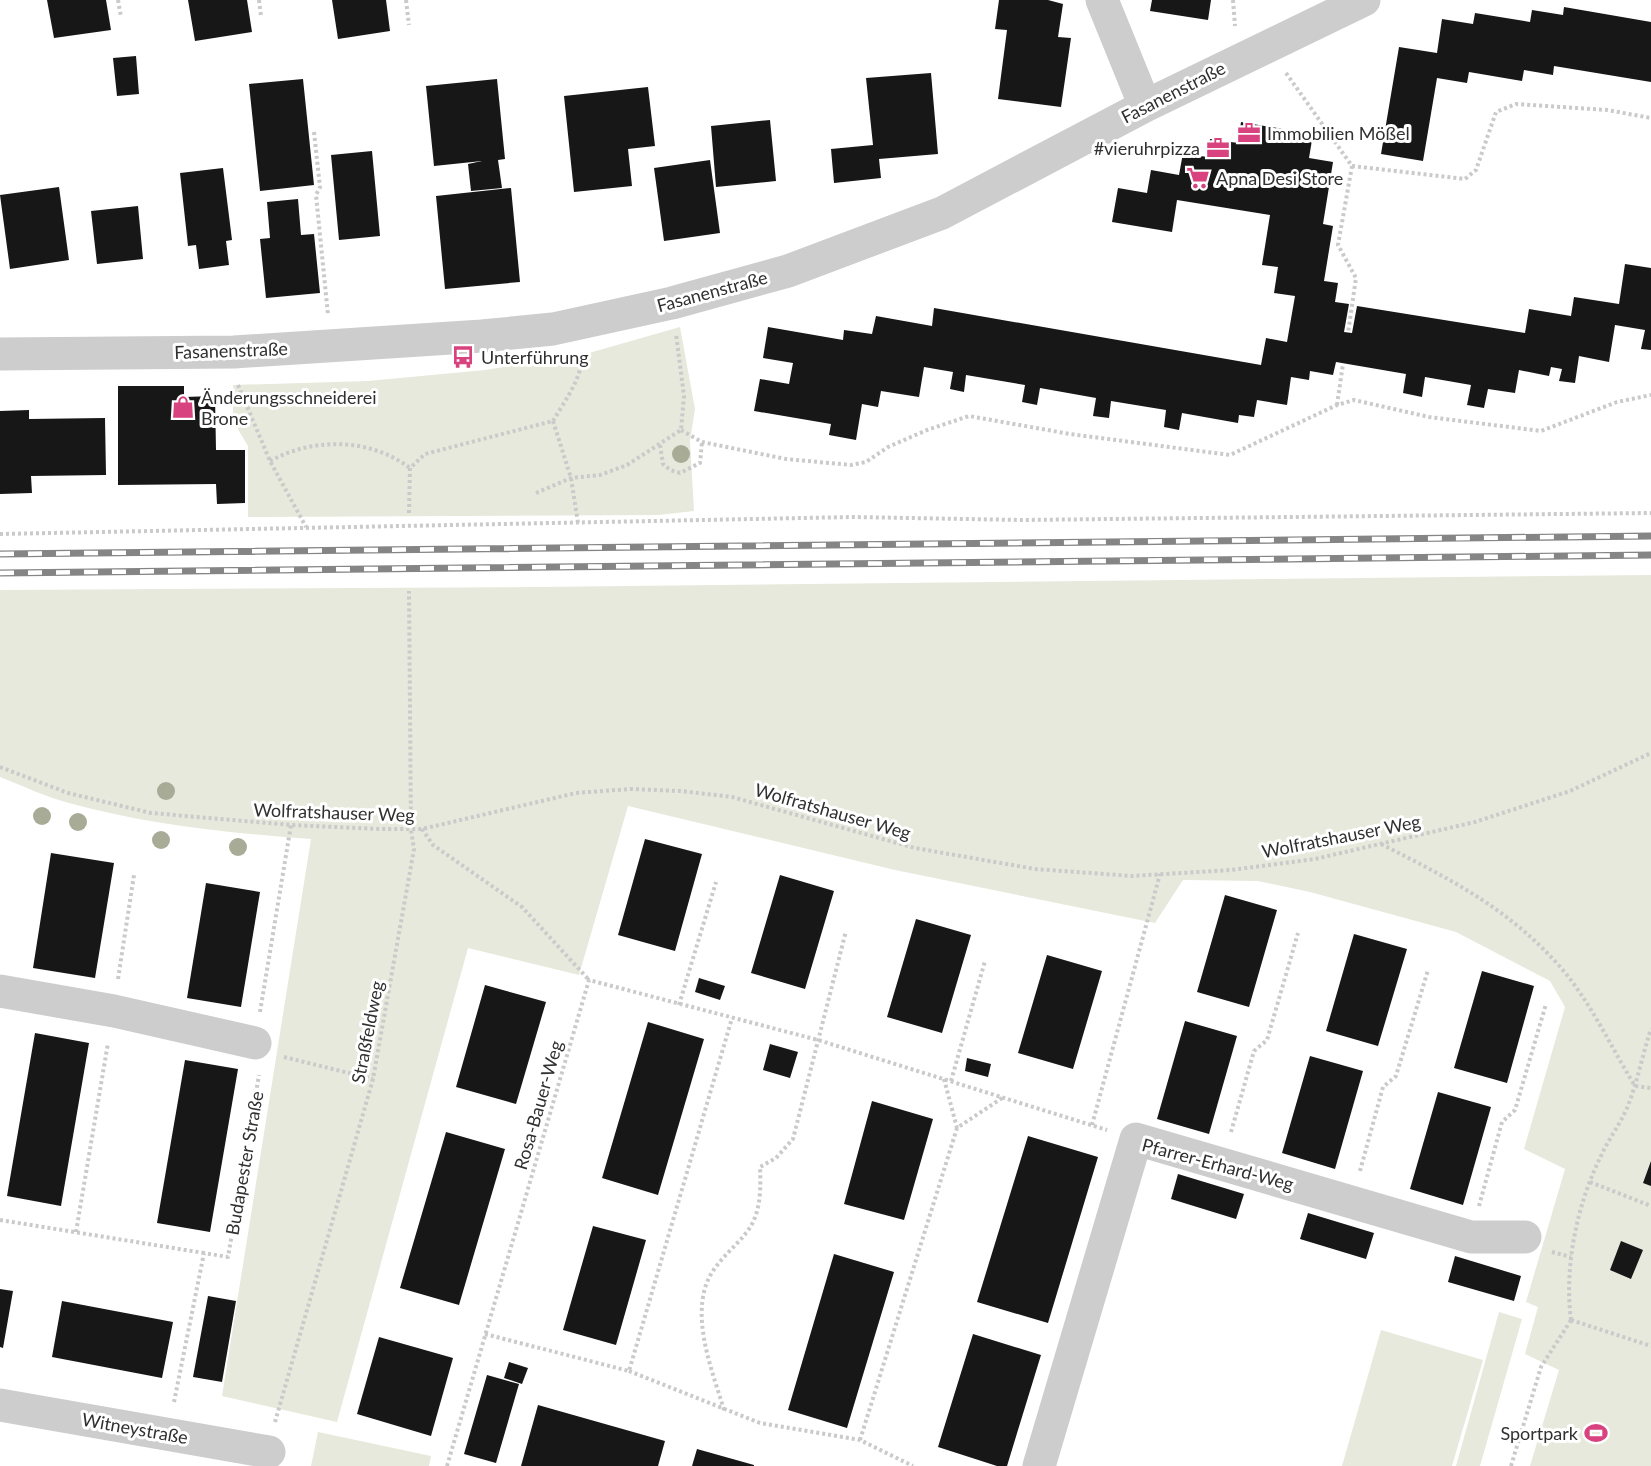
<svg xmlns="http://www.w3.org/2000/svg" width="1651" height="1466" viewBox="0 0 1651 1466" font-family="Lato,sans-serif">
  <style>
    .green { fill: #e7e9dc }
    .building { fill: #171717 }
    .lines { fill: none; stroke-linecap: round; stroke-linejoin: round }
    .path { stroke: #cacaca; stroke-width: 4; stroke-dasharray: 3 3; stroke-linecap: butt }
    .street { stroke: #cdcdcd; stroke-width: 33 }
    .rail-casing { stroke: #858585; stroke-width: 7 }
    .rail { stroke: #fff; stroke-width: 4.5; stroke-dasharray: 14; stroke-linecap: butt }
    .tree { fill: #a8ac96 }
    .labels { text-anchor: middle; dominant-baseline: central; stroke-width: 6; stroke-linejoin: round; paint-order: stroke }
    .street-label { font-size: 18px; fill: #303030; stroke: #fff }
    .poi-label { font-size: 18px; fill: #303030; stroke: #fff; text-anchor: start }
  </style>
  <rect width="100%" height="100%" fill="#fff"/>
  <path class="green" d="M680,327l15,82 -5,32 4,70 -36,4 -410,2v-71l-15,-25v-36l135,-4 117,-11 104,-17z
    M1651,575v891h-121l29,-96 -34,-16 13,-47 -12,-5 39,-133 -41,-20 41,-142 -15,-26 -94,-49 -146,-40 -52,-11 -75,-1 -28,43 -260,-53 -267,-64 -49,169 -111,-27 -131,474 -115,-26 89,-557c-82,-6 -162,-14 -242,-36 -23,-6 -46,-17 -69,-26v-187l537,-3z
    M1499,1312l23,7 -42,147h-24z
    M1381,1330l102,30 -31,106h-110z
    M318,1432l113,24 -2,10h-118z"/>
  <path class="building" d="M47,0h59l5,30 -57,8z
    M188,0h59l5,32 -57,9z
    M332,0h54l4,31 -52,8z
    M999,0h49l15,4 -5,33 13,1 -10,69 -63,-8 9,-69 -12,-1z
    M1152,0h59l-3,20 -58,-9z
    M1564,7l87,15v60l-97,-16 -1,9 -29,-5 -2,11 -53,-9 -2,11 -30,-5 -14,83 -42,-7 18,-107 38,6 5,-34 31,5 2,-11 55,9 2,-12 31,5z
    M136,56l3,38 -22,2 -4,-38z
    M931,73l7,81 -59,5 2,19 -47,5 -3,-34 42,-4 -7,-67z
    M303,79l11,106 -54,6 -11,-107z
    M497,79l8,80 -7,1 4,28 -31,3 -3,-27 14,-3 -48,5 -8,-80z
    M648,87l7,59 -27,3 4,37 -58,6 -10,-96z
    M770,120l6,61 -60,6 -5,-61z
    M1241,122l72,12 -4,24 24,4 -10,62 10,2 -9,55 14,2 -3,19 14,2 -5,28 8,1 5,-27 168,27 4,-24 42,7 3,-19 45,7 6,-40 26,4v82l-10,-1 4,-19 -30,-5 -6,37 -30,-6 -4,27 -16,-2 3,-12 -11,-2 -2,9 -30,-6 -4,23 -27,-4 -4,19 -17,-3 4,-20 -46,-8 -3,20 -19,-4 3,-19 -70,-12 -3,13 -23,-4 -1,9 -18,-3 -4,28 -30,-5 -3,17 -15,-2 -1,8 -56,-10 -3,17 -15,-3 2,-17 -55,-9 -2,17 -16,-2 3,-18 -56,-10 -3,17 -15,-3 3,-17 -59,-10 -2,17 -14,-3 3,-17 -29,-5 -5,30 -38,-6 -3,16 -16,-3 -6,36 -27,-5 2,-11 -77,-13 6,-32 29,5 4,-21 -30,-5 5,-31 75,13 1,-10 28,4 4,-18 56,10 2,-18 327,57 5,-27 21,4 8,-46 -21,-3 4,-26 -16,-2 8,-50 -93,-15 -5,32 -60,-10 6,-34 29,5 4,-23 28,5 4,-22 24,4 3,-18 28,4z
    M372,151l8,85 -41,4 -8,-85z
    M710,160l10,73 -56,8 -10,-73z
    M223,168l9,72 -6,1 3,24 -30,4 -3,-24 -8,1 -8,-73z
    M59,187l10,73 -59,9 -10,-74z
    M511,188l9,94 -75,7 -9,-93z
    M298,199l3,36 13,-1 6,59 -54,5 -6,-59 10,-1 -3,-36z
    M138,206l5,53 -46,5 -6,-53z
    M118,386h66v11l31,-1 1,54h29v53l-28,1 -1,-20 -98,1z
    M29,410v9l76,-1 1,57 -75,1 1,17 -32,1v-83z
    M645,839l57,15 -27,97 -57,-16z
    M51,853l63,10 -19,115 -62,-10z
    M780,875l54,16 -29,98 -54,-16z
    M206,883l54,9 -19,115 -54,-9z
    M1225,895l52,15 -28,97 -52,-15z
    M916,919l55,16 -29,98 -55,-16z
    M1354,934l53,15 -29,97 -52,-15z
    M1047,955l55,16 -29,98 -55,-16z
    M1482,971l52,15 -27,97 -53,-15z
    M699,978l26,8 -5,14 -25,-8z
    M485,985l61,17 -30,102 -60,-17z
    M1185,1021l52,15 -28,98 -52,-15z
    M648,1022l56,17 -46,156 -56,-17z
    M35,1033l54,10 -28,163 -54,-10z
    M770,1044l28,8 -8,26 -27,-8z
    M1310,1056l53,15 -28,98 -53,-16z
    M967,1058l24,6 -3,13 -23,-6z
    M185,1060l53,9 -28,163 -53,-9z
    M1438,1092l53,15 -28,98 -53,-16z
    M872,1101l61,18 -29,101 -60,-16z
    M446,1132l59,17 -46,156 -59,-17z
    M1028,1136l70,21 -50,166 -71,-21z
    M1651,1161v25l-8,-3z
    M1178,1174l66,20 -8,25 -65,-20z
    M1308,1213l66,20 -8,26 -66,-20z
    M593,1226l53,14 -30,105 -53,-15z
    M1621,1241l22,9 -12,29 -21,-9z
    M834,1254l60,18 -47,156 -59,-18z
    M1455,1256l66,20 -7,25 -66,-19z
    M0,1289l13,2 -10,57 -3,-1z
    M208,1296l28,5 -14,81 -29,-5z
    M62,1301l111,21 -11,56 -110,-21z
    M973,1334l68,21 -34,111h-10l-59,-19z
    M379,1337l74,21 -22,78 -74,-22z
    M509,1362l19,6 -6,16 -18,-6z
    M487,1375l32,9 -23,79 -32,-9z
    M538,1405l127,36 -7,25h-137z
    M697,1449l57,16v1h-62z"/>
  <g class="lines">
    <path class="path" d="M118,0l3,17
      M259,0l2,16
      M406,0l3,25
      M1233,0l2,26
      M1286,73l66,93 -14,79 18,33 -8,55
      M314,132l6,55 -4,8 12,120
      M1352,166l113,13 11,-9 20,-58 20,-8 91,6 44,8
      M238,385l32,76 36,66
      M1337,405l6,-41
      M553,421l18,57 7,45
      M681,430l21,12 84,17 65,6 15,-3 22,-15 39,-17 42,-14 101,18 160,21 107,-50 17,-5 75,17 112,14 76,-29 34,-7
      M660,445l3,19 7,6 10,3 20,-10 2,-21
      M270,461c44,-24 100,-23 140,7
      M536,493l35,-15 29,-3 27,-10 54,-35 3,-34 -8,-62
      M409,513l1,-45 15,-14 128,-33c11,-19 31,-45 28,-67
      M0,534l853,-17 169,3 629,-7
      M0,767l68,26 83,20 140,12 88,4h43l154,-36 54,-4 51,2 51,6 183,51 120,21 97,7 99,-6 84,-11 160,-37 95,-31 81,-38
      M422,829l11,16 89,62 67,73
      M1381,844c69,35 129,65 181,125 29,34 49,78 73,117l16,2
      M118,979l16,-104
      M679,1005l37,-123
      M260,1012l31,-187
      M284,1057l89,22
      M944,1079l13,49
      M951,1081l34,-120
      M1092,1125l68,-251
      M1231,1132l23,-81 13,-11 31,-107
      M1360,1171l23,-84 13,-11 32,-106
      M1590,1182l61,24
      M1479,1206l23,-84 13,-12 31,-106
      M0,1220l204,33
      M76,1232l32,-189
      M1552,1252l19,5
      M1571,1320c-7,-53 6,-116 30,-164 8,-18 21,-34 28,-53 9,-24 14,-50 22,-74
      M1571,1320l80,26
      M485,1334l144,37 103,-353
      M629,1371l131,52 100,17 53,26
      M174,1402l30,-149 24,4 31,-182
      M724,1410c-11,-37 -30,-83 -19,-122 7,-24 27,-37 41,-55 15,-18 15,-44 14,-66l16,-9 17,-19 53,-208
      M275,1422l98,-343 41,-230 -3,-19 -2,-239
      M860,1440l97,-312 45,-30
      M447,1466l142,-486 229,60 289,90
      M1511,1466l30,-99 30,-47"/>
    <path class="street" d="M1102,0l43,106
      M0,354l234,-2 248,-16 71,-7 119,-26 116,-32 154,-58 203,-107 219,-106
      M0,991l114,20 141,32
      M0,1405l269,47
      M1039,1466l97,-327 335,98h54"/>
    <g class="rail-casing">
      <path id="rail" d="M0,554l1651,-18
        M0,573l1651,-18"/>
    </g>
    <use href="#rail" class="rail"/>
  </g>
  <g class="tree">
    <circle cx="681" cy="454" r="9"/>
    <circle cx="166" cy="791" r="9"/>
    <circle cx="42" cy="816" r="9"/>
    <circle cx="78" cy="822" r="9"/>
    <circle cx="161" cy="840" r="9"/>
    <circle cx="238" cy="847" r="9"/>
  </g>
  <defs>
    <g id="office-bare" transform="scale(1.8)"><path d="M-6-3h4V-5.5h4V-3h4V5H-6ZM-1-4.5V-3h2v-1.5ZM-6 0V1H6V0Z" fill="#d7427f" stroke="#fff" stroke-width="2.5" paint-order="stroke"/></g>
    <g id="supermarket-bare" transform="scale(1.8)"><path d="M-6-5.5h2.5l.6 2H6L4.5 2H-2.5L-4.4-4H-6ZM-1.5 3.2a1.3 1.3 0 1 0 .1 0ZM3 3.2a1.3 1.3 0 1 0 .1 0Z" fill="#d7427f" stroke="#fff" stroke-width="2.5" paint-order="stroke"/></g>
    <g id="bus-bare" transform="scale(1.8)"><path d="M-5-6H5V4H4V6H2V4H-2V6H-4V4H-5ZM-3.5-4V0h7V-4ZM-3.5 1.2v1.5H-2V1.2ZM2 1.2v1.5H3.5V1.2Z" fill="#d7427f" stroke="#fff" stroke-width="2.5" paint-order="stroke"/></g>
    <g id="shop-bare" transform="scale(1.8)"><path d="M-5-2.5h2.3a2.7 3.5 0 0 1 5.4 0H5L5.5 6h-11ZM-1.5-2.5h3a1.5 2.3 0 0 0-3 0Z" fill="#d7427f" stroke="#fff" stroke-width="2.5" paint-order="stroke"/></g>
    <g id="stadium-bare" transform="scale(1.8)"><path d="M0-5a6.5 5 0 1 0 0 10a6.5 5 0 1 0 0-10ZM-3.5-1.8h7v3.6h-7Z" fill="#d7427f" stroke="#fff" stroke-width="2.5" paint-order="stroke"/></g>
  </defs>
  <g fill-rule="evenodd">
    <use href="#office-bare" x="1249" y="133"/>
    <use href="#office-bare" x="1218" y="148"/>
    <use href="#supermarket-bare" x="1198" y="178"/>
    <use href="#bus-bare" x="463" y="357"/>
    <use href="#shop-bare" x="183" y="407"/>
    <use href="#stadium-bare" x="1596" y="1433"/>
  </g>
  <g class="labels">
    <g class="street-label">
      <text transform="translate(1173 92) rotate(-27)">Fasanenstraße</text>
      <text transform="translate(712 291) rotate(-15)">Fasanenstraße</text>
      <text transform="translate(231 350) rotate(-2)">Fasanenstraße</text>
      <text transform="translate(833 811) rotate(16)">Wolfratshauser Weg</text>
      <text transform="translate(334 812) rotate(2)">Wolfratshauser Weg</text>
      <text transform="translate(1341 836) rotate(-11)">Wolfratshauser Weg</text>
      <text transform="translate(367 1032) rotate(-79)">Straßfeldweg</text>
      <text transform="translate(538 1105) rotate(-74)">Rosa-Bauer-Weg</text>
      <text transform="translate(244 1163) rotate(-80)">Budapester Straße</text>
      <text transform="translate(1218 1164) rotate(15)">Pfarrer-Erhard-Weg</text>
      <text transform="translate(135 1428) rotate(10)">Witneystraße</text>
    </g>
    <g class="poi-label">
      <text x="1267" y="133">Immobilien Mößel</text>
      <text x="1200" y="148" text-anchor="end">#vieruhrpizza</text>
      <text x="1216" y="178">Apna Desi Store</text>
      <text x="481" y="357">Unterführung</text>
      <text x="201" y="397">Änderungsschneiderei<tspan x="201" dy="21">Brone</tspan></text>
      <text x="1578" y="1433" text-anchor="end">Sportpark</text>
    </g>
  </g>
</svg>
